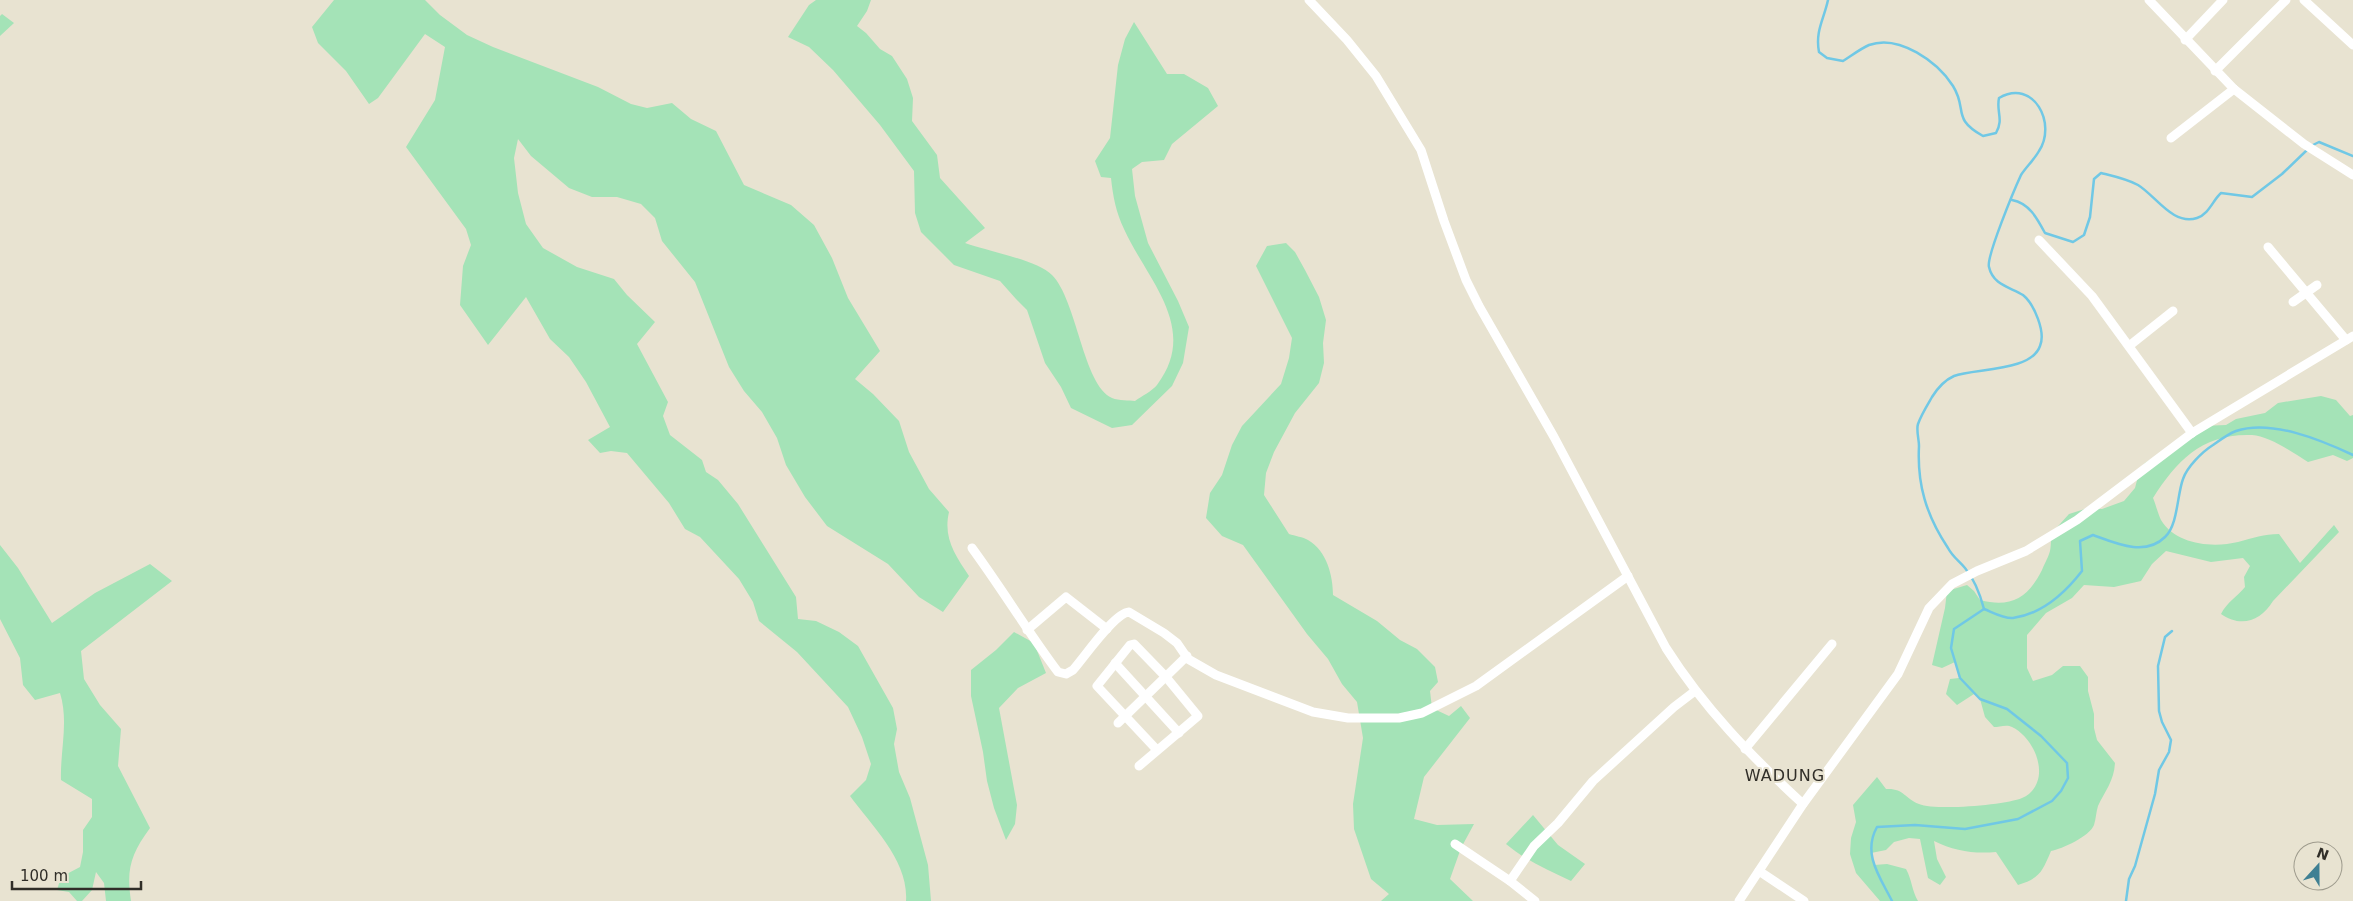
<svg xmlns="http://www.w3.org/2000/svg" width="2353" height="901" font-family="'DejaVu Sans',sans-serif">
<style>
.green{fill:#a4e3b7}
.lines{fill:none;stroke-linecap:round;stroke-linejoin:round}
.stream{stroke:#70c8e5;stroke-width:2.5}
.minor{stroke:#fff;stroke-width:9}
.labels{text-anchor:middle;stroke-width:4;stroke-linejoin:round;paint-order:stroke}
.quarter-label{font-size:16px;letter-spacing:1px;fill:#302e28;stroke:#e8e3d1}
</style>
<rect width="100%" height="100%" fill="#e8e3d1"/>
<g class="green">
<path d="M334,0H425L440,15L467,35L493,47L598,87L631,104L647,108L672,103L691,119L716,131L744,185L791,205L814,225L832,258L848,298L880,351L855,379L873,394L899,421L909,452L929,489L949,512C943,538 955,555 969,576L943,612L919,597L888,564L827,526L805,497L786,465L777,438L762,412L744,391L729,367L695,282L662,241L655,218L641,204L617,197H592L569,188L531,156L518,139L514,158L518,193L526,224L543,248L577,267L614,279L627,295L655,322L637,344L668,402L663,416L670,435L702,460L706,472L718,480L738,504L796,597L798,619L816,621L839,632L858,646L893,708L897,729L894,744L899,772L910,798L928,865L931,901H906C909,861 872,826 850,796L866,780L871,764L862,737L848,707L797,652L759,621L753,602L739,579L700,537L685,529L669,503L627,453L611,451L600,453L588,440L610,427L586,382L569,357L550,339L526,297L488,345L460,305L463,266L471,245L466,229L406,147L435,100L445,47L425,34L378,98L369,104L346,71L318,43L312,27Z"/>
<path d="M816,0H871L867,11L857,26L866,33L880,49L892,56L907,79L913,98L912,121L937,155L940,178L985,228L965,243C987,251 1037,260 1052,275C1077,300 1083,385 1112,398C1119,401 1129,400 1135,401C1142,396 1152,391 1157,385C1200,328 1147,280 1124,229C1116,212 1113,197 1111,178L1101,177L1095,161L1110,138L1118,65L1125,39L1134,22L1167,74H1184L1208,88L1218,106L1172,144L1164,160L1142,162L1132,169L1135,196L1148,243L1178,301L1189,327L1183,363L1172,386L1132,425L1112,428L1071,408L1061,387L1045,363L1027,310L1016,299L1000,281L954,265L921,232L915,213L914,171L880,125L833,70L809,47L788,37L809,5Z"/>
<polygon points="2,14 14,23 0,36 0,16"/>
<path d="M1286,243L1295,252L1305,270L1319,297L1326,320L1323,343L1324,363L1319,383L1295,413L1274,452L1266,473L1264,495L1289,534C1295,536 1303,537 1308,540C1327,551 1333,576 1333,595L1377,621L1400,640L1417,649L1435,667L1438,682L1430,691L1432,708L1449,716L1461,706L1470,718L1424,777L1414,819L1437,825L1474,824L1461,848L1450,879L1473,901H1381L1389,894L1371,879L1354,829L1353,804L1363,738L1357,702L1342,684L1328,659L1307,634L1243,545L1222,536L1206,518L1210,493L1222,475L1232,445L1242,426L1281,384L1289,358L1292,338L1256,266L1267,246Z"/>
<path d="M2321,396L2336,400L2350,416L2353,415V458L2347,461L2333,455L2308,462C2294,453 2269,436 2252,435C2203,433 2177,460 2153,498C2156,505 2158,514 2161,520C2176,545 2213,548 2238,542C2253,538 2264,534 2279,534L2300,563L2334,525L2339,532L2273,601C2261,621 2241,628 2221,614C2227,602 2237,597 2245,587L2244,577L2250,566L2243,558L2211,562L2166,551L2152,564L2141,581L2114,587L2084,585L2072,598L2046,613L2027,635V668L2033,681L2052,675L2063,666H2080L2088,677V691L2094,714V728L2097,740L2115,763C2114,781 2105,791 2098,806C2096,812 2096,819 2094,825C2090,836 2062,849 2051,851C2042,872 2040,878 2018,885L1996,852C1974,854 1954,851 1934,841L1937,859L1946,877L1940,885L1928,878L1920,839L1909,838L1894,842L1886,850L1871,853L1874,865L1887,864L1906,869C1912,880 1912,891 1918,901H1880L1856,873L1850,854L1851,838L1856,822L1853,805L1877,777L1886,789C1904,788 1904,798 1919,804C1936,811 2006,805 2022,798C2053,784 2037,739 2012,727C2007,724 1999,727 1994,727L1985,717L1980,699L1974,694L1957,705L1946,694L1950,679L1959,678L1955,662L1942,668L1932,665L1945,608L1947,591L1967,585L1974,591L1980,600C2011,608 2028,598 2042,570C2050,552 2051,554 2051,534L2069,514L2088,508L2102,509L2124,501L2135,488L2140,469L2145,463L2202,426L2226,425L2236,419L2265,413L2278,403Z"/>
<path d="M0,545L18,568L52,623L95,593L150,564L172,581L81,651L84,679L100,705L121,729L118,766L150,828C131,854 126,869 131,901H106L104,883L96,872L92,890L82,901H77L69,892L57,890L61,877L80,867L83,852V830L92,817V799L61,780C60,750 69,722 60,693L35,700L23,685L20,658L0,619Z"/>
<polygon points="1014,632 1034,643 1046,673 1018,688 999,708 1017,805 1015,824 1006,840 994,808 987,781 983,752 971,696 971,670 996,650"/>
<path d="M1533,815L1558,845L1585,864L1571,881C1548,870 1525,860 1506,844Z"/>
</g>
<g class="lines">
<g class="stream">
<path d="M1828,0C1824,19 1815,31 1819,52L1827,58L1843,61C1851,56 1860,49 1869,45C1899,34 1938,62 1953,86C1968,110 1951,118 1983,136L1996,133C2004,119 1996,112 1999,98C2034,78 2057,124 2039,151C2034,160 2026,167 2021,175C2015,188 1986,257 1989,267C1993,285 2010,287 2023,295C2034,304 2046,332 2040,346C2031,372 1974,368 1954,376C1945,380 1937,389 1932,397C1928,404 1921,415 1918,424C1916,430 1919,439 1919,446C1917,484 1926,515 1948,548C1952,556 1959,561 1965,568C1975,580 1980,594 1984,609"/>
<polyline points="2311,146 2319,142 2353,156"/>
<path d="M2012,200C2029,203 2037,218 2045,233L2073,242L2084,235L2090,217L2094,179L2101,173C2113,176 2127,179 2138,185C2156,196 2173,226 2197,218C2209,214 2213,200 2221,193L2252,197L2282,174L2307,150"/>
<path d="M1984,609C1992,612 2004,619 2013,618C2042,614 2065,593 2082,571L2080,541L2093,535C2115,543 2145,557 2165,537C2178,525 2177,495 2183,479C2187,467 2202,452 2213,445C2220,440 2228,434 2236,431C2271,419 2321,440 2353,455"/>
<path d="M1892,901C1880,877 1862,854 1877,827L1915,825L1965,829L2018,819L2052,801L2061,791L2068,778L2067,763L2041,736L2007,709L1980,699L1960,678L1951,648L1954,629L1984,609"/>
<polyline points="2126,901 2129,879 2135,866 2155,794 2159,770 2169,752 2171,740 2162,722 2159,711 2158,666 2165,637 2172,631"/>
</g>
<g class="minor">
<path d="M1309,0L1347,40L1376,76L1421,150L1444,221L1466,280L1479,306L1554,437L1666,648C1704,708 1751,756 1803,804"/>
<polyline points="2149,0 2234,89 2304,144 2353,175"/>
<polyline points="2304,0 2353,45"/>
<polyline points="2185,40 2223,0"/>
<polyline points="2215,71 2286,0"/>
<polyline points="2171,138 2234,89"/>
<polyline points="2039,240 2092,296 2192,433"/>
<polyline points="2268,247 2346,340"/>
<polyline points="2293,302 2317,285"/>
<polyline points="2129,346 2173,311"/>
<path d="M972,548C1002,589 1028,632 1058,672L1066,674L1073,670C1084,658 1114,613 1129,612L1164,633L1177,643L1188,659L1216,675L1313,712L1348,718H1399L1422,713L1476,686L1628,576"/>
<polyline points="1027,630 1066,597 1107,629"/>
<polyline points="1115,663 1179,733"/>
<polyline points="1118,723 1187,656"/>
<polyline points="1745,749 1832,644"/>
<polyline points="1139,766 1198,716 1166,677 1134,644 1130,645 1097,686 1157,750"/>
<polyline points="1455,844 1510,881 1535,901"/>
<polyline points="1759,871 1804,901"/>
<polyline points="1510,881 1534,846 1558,823 1593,781 1674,707 1695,691"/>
<polyline points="1739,901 1803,804 1898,674 1929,608 1952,584 1977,571 2026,551 2077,520 2192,433 2353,336"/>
</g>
</g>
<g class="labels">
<g class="quarter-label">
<text x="1785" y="781">WADUNG</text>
</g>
</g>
<g transform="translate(2318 866) rotate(21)"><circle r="24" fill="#e8e3d1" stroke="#9e9b8d"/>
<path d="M0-4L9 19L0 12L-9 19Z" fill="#3f8093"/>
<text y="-8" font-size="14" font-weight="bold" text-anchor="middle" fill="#302e28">N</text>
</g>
<path d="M12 881v8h129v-8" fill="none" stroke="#302e28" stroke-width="2.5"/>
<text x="20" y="881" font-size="15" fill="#302e28" stroke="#e8e3d1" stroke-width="4" paint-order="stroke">100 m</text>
</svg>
